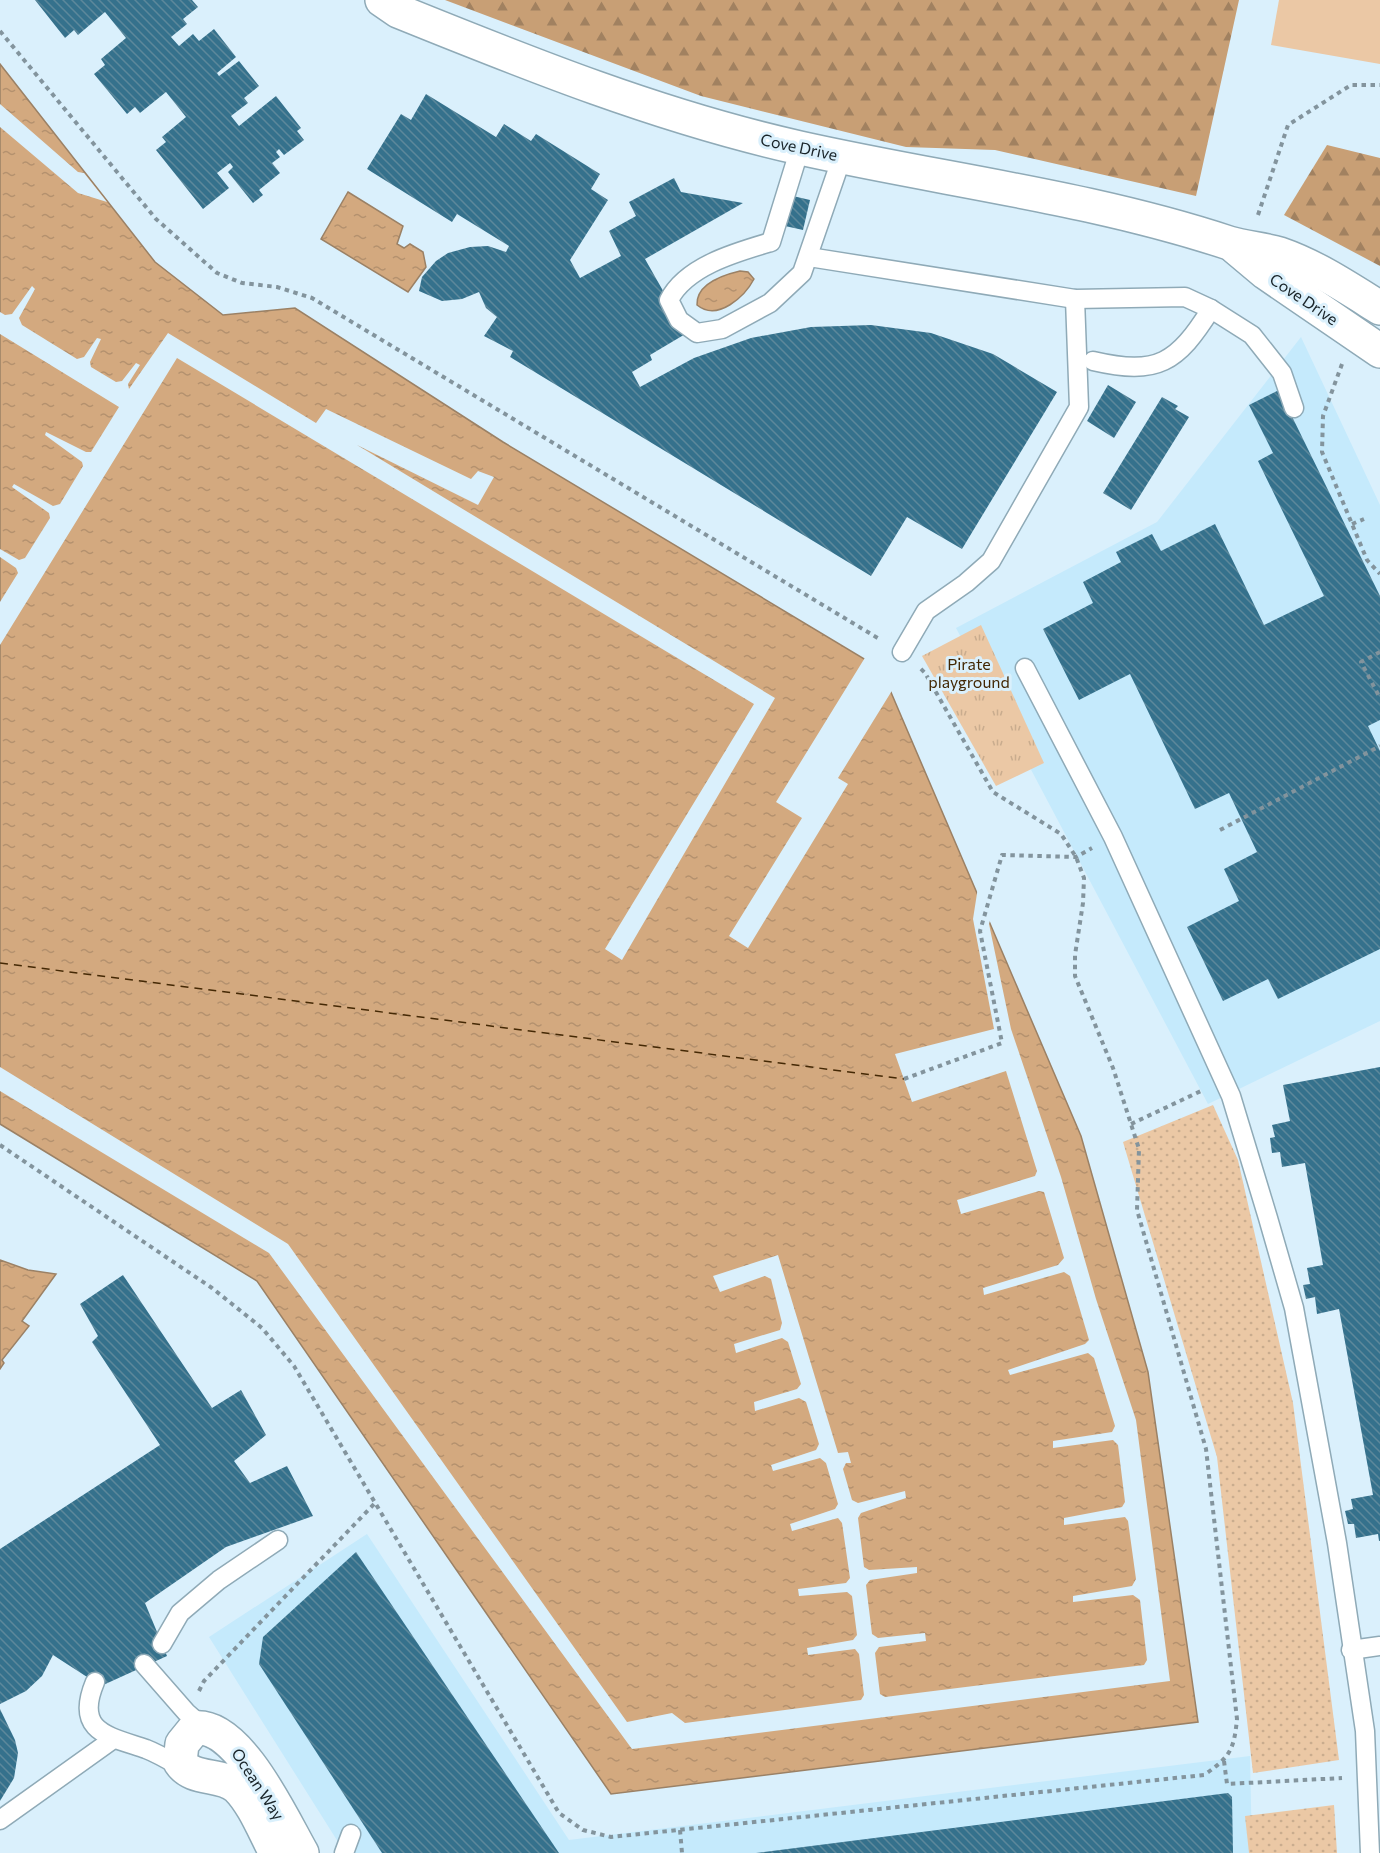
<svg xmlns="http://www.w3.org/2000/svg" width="1380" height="1853" font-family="Commissioner,sans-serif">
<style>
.built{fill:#c5eafc}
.grass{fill:url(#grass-dots)}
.forest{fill:url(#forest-firs)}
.park{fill:url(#park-tufts)}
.garden{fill:#ebc8a5}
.water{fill:url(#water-ripples);stroke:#9b8165;stroke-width:1.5}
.pier{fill:#daf0fc}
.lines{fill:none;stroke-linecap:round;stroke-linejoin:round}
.ferry{stroke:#452905;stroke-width:1.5;stroke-dasharray:8 6;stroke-linecap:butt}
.building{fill:url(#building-back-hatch)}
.lane-casing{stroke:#8faab7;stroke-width:21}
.street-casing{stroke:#8faab7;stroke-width:36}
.path{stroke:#83949d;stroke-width:4;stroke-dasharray:4.5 4.5;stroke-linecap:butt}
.lane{stroke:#fff;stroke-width:18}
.street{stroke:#fff;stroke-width:33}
.labels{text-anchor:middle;stroke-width:6;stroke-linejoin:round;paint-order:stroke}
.street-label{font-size:16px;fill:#182328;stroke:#daf0fc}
.park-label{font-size:16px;fill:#412602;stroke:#daf0fc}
</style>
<defs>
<pattern id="grass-dots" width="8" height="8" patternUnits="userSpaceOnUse" patternTransform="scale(1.5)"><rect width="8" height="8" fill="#ebc8a5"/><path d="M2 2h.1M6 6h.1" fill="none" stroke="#c9ac8e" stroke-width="1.8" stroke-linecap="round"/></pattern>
<pattern id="forest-firs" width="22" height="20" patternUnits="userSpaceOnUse" patternTransform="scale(1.5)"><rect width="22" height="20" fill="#c89f75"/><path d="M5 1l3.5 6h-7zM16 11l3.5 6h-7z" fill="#a18160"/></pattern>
<pattern id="park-tufts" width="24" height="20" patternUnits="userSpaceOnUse" patternTransform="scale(1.5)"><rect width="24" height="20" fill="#ebc8a5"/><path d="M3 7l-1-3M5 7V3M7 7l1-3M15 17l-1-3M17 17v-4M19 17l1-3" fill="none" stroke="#c9ac8e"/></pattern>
<pattern id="water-ripples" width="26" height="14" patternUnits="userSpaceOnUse" patternTransform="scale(1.5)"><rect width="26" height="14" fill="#d3a97f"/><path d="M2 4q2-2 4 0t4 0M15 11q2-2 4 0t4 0" fill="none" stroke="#b4916e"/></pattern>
<pattern id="building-back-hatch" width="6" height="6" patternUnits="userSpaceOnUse" patternTransform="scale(1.5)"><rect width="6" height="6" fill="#35718c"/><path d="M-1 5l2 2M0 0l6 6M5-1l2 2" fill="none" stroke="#5d889b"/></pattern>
</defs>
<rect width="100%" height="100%" fill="#daf0fc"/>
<g class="built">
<polygon points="1301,337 1380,505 1380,1021 1208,1104 956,628 1157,522"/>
<polygon points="367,1534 569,1840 1250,1756 1252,1853 345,1853 209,1637"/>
</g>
<g class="grass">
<polygon points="1213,1105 1238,1160 1293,1403 1339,1760 1253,1773 1217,1457 1123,1142"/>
<polygon points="1334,1805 1337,1853 1249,1853 1245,1816"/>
</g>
<g class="forest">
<polygon points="445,0 1239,0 1196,196 995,150 906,147 701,96"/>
<polygon points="1327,145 1380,158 1380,266 1284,215"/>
</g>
<polygon class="park" points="981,625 1044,763 996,786 922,656"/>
<polygon class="garden" points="1279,0 1380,0 1380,64 1271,45"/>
<g class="water">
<polygon points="0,64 155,262 223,315 295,308 503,442 881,669 1081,1136 1148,1372 1198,1722 611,1794 257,1281 0,1124"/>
<polygon points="348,192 403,226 397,244 404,248 410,244 423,252 426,267 408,292 321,239"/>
<path d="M740,271L748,272L754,279C745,296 718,322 697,305C696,284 723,275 740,271Z"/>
<polygon points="0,1260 28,1270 56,1274 22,1321 29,1326 2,1360 4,1363 0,1369"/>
</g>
<g class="pier">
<polygon points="0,104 78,172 84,173 107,202 78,193 0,127"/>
<polygon points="32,286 35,289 19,318 22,325 77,359 84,357 97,338 101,339 90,362 91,367 116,382 122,381 136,363 140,365 128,384 129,389 168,333 316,423 326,409 471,479 478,471 494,477 478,505 357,445 775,698 622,960 605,949 754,704 177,358 0,645 0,602 18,573 16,568 0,557 0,549 19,560 25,558 50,518 49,513 12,487 14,484 53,506 60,504 83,466 82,462 45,435 46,432 86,452 91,452 119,407 0,334 0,312 5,315 12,314"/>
<polygon points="866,656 884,667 893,689 838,778 848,784 748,948 729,936 802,818 776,802"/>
<polygon points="978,887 991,917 989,924 1011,1029 1061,1177 1096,1299 1136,1420 1170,1681 632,1749 269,1253 0,1091 0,1067 288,1244 627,1722 672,1713 685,1723 861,1700 864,1695 859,1654 855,1649 808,1655 807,1648 853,1640 857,1635 852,1596 847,1592 799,1596 798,1589 846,1583 850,1578 842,1523 838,1518 792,1531 790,1524 835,1509 838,1504 826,1463 820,1458 773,1471 771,1465 816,1450 819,1444 806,1402 799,1398 755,1411 754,1402 797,1389 801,1384 788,1342 782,1338 736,1353 734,1344 780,1330 782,1323 771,1279 765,1276 720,1292 713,1276 778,1255 838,1453 848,1452 851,1463 846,1463 843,1469 852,1500 858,1503 905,1491 906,1498 861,1513 858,1518 864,1567 869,1570 917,1567 917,1573 870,1580 866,1585 872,1634 878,1638 925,1633 926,1641 879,1647 875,1653 880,1694 885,1697 1144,1665 1147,1660 1140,1600 1133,1595 1073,1602 1073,1596 1132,1586 1136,1579 1128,1521 1125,1517 1064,1525 1064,1518 1122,1507 1125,1502 1118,1445 1113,1440 1053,1448 1053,1441 1112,1432 1115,1426 1094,1358 1088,1353 1010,1375 1008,1370 1085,1344 1089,1340 1070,1276 1064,1272 984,1295 983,1288 1058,1265 1064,1258 1044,1192 1039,1191 961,1214 957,1200 1035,1176 1037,1171 1006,1071 912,1102 895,1054 994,1029 973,919"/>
</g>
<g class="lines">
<polyline class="ferry" points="0,963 904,1079"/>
</g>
<g class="building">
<polygon points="35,0 192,0 198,7 183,19 187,24 171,37 179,46 193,34 199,41 214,29 236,57 217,73 219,76 239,61 259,86 244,98 248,103 231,116 239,126 276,96 301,128 297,131 304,140 284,155 279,149 276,152 280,157 272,163 280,173 259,190 263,195 253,203 228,172 233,167 230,163 217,173 229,188 203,209 156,150 166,142 162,137 186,117 166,92 140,113 135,107 127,114 94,74 105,65 101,59 126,38 105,12 78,35 74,30 65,38"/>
<polygon points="426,94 496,137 504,124 531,141 536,134 600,174 591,189 608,200 570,260 580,278 621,256 609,231 636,216 629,202 674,178 681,192 743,203 645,259 687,333 650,355 652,360 632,372 640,387 694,358 751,338 811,327 871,325 931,333 993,354 1057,392 962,549 907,517 871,576 510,357 513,351 484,336 497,317 486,308 479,292 462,299 442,301 419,291 422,277 436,261 448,253 470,247 488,246 506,252 509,246 457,214 452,222 367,169 401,114 411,120"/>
<polygon points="793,196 810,200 803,230 785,226"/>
<polygon points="1108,385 1136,402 1114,438 1087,421"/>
<polygon points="1279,390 1380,596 1380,720 1368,726 1380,751 1380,949 1278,999 1268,979 1223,1001 1187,927 1239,901 1224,869 1257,852 1229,793 1195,809 1130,674 1079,700 1043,629 1093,603 1083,582 1121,562 1116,552 1152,534 1161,551 1215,524 1264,625 1324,596 1258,461 1273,453 1249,405"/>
<polygon points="1162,397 1178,406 1175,409 1189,417 1131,510 1103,493"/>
<polygon points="1380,1067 1380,1541 1379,1541 1378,1534 1356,1538 1354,1524 1348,1524 1345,1511 1353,1509 1351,1499 1373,1495 1339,1309 1317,1314 1315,1297 1306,1299 1303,1285 1310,1284 1307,1268 1323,1265 1305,1163 1282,1167 1280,1152 1272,1153 1270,1138 1275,1137 1272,1125 1290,1121 1283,1085"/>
<polygon points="123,1275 212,1408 241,1390 266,1435 234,1461 250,1483 287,1466 313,1516 226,1547 145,1603 167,1656 101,1686 53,1655 42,1676 26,1691 0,1704 0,1549 160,1445 92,1342 98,1336 80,1304"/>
<polygon points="356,1552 559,1853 382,1853 259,1664 263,1637"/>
<polygon points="0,1709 15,1740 18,1753 14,1778 0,1801"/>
<polygon points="1228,1793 1232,1797 1233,1853 756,1853"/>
</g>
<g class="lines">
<g class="lane-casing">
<g id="lane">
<path d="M800,148L771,242C737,252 686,266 669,300L679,320L697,333L722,329L770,303L802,273L842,157"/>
<polyline points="809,257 1075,299 1185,297 1211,309 1252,335 1282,373 1294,408"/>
<path d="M1093,361C1158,376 1177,363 1211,309"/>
<polyline points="902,652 926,611 966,583 991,561 1079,407 1075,299"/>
<polyline points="1025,668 1113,837 1231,1096 1268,1218 1294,1308 1337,1543 1365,1731 1370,1853"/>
<polyline points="162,1644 180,1613 219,1580 278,1540"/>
<polyline points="1351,1650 1380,1646"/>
<polyline points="144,1664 186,1712 203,1727"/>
<path d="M95,1682C74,1732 108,1736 146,1749C159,1754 172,1762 184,1769"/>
<polyline points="0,1820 112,1740"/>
<polyline points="344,1853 351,1834"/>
</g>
</g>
<g class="street-casing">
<g id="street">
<path d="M382,0L398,11C529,64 661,117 800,148C943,180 1090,197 1229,243C1245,248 1263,249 1280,254C1315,266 1348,288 1380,308"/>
<polyline points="1235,247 1266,273 1380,351"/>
<path d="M276,1853C265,1833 254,1804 238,1788C222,1772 193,1782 180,1762L182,1744L195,1728C239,1723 283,1820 302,1853"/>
</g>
</g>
<g class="path">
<polyline points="0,31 156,219 217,273 242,283 277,287 312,298 881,640"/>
<polyline points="1258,215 1288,125 1351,85 1380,85"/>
<polyline points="1342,364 1323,416 1322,452 1367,560 1380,574"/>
<polyline points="1352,524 1364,519"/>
<polyline points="1380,652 1361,662 1380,698"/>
<polyline points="1220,830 1380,746"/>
<polyline points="904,1079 1002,1043 980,931 1002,855 1076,857 1092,848"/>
<polyline points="1131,1124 1201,1091"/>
<path d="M0,1145L212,1288L262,1328L294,1366L559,1813L583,1830L611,1837L1204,1775C1230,1757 1234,1750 1237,1719L1206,1449L1137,1210L1139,1149L1113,1068L1075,976V955L1083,903L1084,878L1076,857L1061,834L993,792L925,673L919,667"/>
<polyline points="199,1691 204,1681 375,1503"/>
<polyline points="1224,1761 1227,1784 1342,1778"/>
<polyline points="680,1830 682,1853"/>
</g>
<use href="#lane" class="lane"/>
<use href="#street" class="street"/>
</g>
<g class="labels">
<g class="street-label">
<text transform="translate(799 147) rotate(12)" y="6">Cove Drive</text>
<text transform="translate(1304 299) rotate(34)" y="6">Cove Drive</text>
<text transform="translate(258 1784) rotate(57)" y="6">Ocean Way</text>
</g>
<g class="park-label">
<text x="969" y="670">Pirate<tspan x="969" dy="18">playground</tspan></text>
</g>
</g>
</svg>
